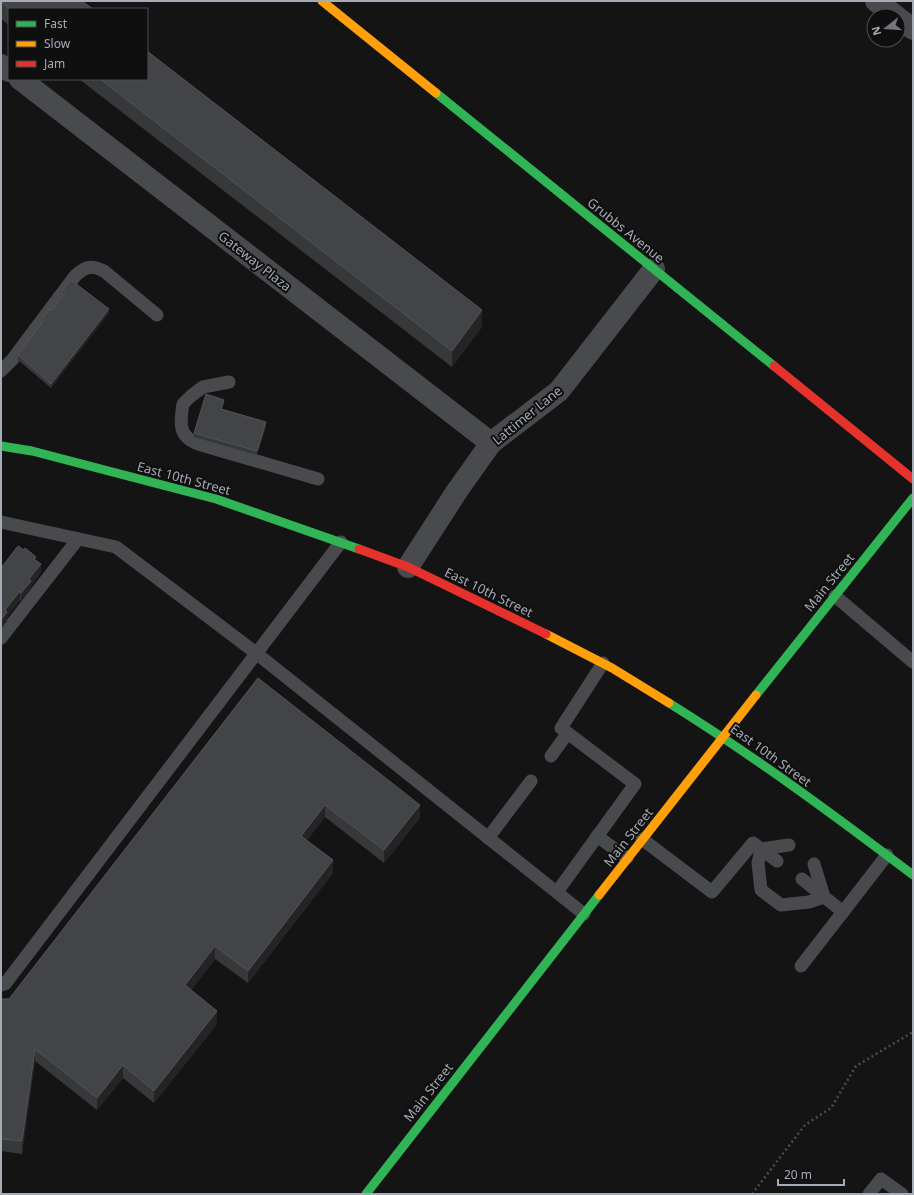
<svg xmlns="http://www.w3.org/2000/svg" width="914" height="1195" font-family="'Noto Sans',sans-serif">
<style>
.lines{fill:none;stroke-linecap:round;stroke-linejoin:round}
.path{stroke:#4a4c4f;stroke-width:2.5;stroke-dasharray:2 3;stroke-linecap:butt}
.lane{stroke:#494a4d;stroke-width:13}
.street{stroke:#494a4d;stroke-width:22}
.fast{stroke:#30b455;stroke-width:9}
.slow{stroke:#ff9f0a;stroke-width:9}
.jam{stroke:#e5322d;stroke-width:9}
.wall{fill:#373839}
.shaded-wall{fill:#242425}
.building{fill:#434447;stroke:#535458}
.labels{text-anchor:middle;stroke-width:4;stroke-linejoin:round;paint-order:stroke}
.street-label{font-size:13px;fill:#a6abb5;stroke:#0f0f10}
</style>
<rect width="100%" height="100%" fill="#141415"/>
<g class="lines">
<polyline class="path" points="752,1194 805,1125 831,1108 856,1066 913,1032"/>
<g class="lane">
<path d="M1,371L12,360L75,276C86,266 91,265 104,271L157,315"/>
<path d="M229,382L203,387L191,396L183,404C180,423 178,436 198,444L318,479"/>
<polyline points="1,522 116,547 256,653 584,914"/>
<polyline points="835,596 913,662"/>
<polyline points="1,638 78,539"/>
<polyline points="551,756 567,734"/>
<polyline points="597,836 627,858"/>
<polyline points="488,838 531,781"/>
<polyline points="642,839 712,892 753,843 777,861"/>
<polyline points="789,845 761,849 758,863 761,890 781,905 809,902 824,897 814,864"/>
<polyline points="557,892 635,784 561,728 603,663"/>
<polyline points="843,912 887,855"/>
<polyline points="801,966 843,912 802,879"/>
<polyline points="1,985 5,984 341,542"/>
<polyline points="869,1194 881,1179 902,1194"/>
</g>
<g class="street">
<polyline points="876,1 896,16"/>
<polyline points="898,18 913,29"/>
<polyline points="1,65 9,71"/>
<polyline points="20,79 491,443"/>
<polyline points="408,567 457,491 491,443 559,391 654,269"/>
</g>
<g class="fast">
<polyline points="436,93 774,366"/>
<polyline points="1,446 32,451 216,499 359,549"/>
<polyline points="756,695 913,498"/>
<path d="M669,703C754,756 834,815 913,875"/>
<polyline points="366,1194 599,895"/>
</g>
<g class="slow">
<polyline points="322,1 436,93"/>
<polyline points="546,634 612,668 669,703"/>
<polyline points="599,895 756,695"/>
</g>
<g class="jam">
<polyline points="774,366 913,479"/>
<polyline points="359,549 408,567 546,634"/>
</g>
</g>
<g class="wall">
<polygon points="1,1 93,9 9,9 9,25 1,19"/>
<polygon points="79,79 147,79 482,327 452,367"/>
<polygon points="63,290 109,313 51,388 18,360 18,355 43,322 43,317 52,311 63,295"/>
<polygon points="224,404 222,409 266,426 257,455 194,437 194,433"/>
<polygon points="1,568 41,572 31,586 31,589 21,601 20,600 7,617 7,621 1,629"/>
<polygon points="258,678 420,818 384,863 325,817 307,840 333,873 248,983 215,959 191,990 217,1024 154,1103 123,1078 97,1110 35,1061 22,1154 1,1151 1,999 9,999"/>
</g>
<g class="shaded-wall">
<polygon points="109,309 109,313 51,388 51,384"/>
<polygon points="482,310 482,327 452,367 452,351"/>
<polygon points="224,400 224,404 221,413 221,409"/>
<polygon points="266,422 266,426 257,455 257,451"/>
<polygon points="41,564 41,572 31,586 31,589 21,601 21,593 29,579"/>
<polygon points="20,591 20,600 7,617 7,621 1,629 1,620 5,610"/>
<polygon points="325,805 325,817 301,848 301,836"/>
<polygon points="420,805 420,818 384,863 384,850"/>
<polygon points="333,860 333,873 248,983 248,971"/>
<polygon points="215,946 215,959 185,998 185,985"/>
<polygon points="217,1011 217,1024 154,1103 154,1091"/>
<polygon points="35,1049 35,1061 22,1154 22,1141"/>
<polygon points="123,1065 123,1078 97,1110 97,1098"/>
</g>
<g class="building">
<polygon points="1,1 82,1 93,9 10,9 1,2"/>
<polygon points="147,51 482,310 452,351 100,79 147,79"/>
<polygon points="71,280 109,309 51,384 18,355 45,319 43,317 50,309 52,311 65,292 63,290"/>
<polygon points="206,394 224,400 221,409 266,422 257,451 194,433"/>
<polygon points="18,546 24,550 25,548 36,557 34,559 41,564 29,579 31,581 21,593 20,591 5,610 7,612 1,620 1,568"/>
<polygon points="258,678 420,805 384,850 325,805 301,836 333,860 248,971 215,946 185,985 217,1011 154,1091 123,1065 97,1098 35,1049 22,1141 1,1139 1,999 9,999"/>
</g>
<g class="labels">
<g class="street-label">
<text transform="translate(626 230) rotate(39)" y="5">Grubbs Avenue</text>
<text transform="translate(255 261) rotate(38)" y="5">Gateway Plaza</text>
<text transform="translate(527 415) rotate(-39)" y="5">Lattimer Lane</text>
<text transform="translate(184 478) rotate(15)" y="5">East 10th Street</text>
<text transform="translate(829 582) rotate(-51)" y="5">Main Street</text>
<text transform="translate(489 592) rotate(26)" y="5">East 10th Street</text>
<text transform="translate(771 755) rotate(36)" y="5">East 10th Street</text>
<text transform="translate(628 837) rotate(-52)" y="5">Main Street</text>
<text transform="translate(428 1092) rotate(-52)" y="5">Main Street</text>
</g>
</g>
<rect width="914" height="1195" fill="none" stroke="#a6abb5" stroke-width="4"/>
<rect x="8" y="8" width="140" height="72" fill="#0f0f10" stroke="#4b4d52"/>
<rect x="16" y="21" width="20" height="6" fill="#30b455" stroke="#4b4d52"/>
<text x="44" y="28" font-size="12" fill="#a6abb5">Fast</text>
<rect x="16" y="41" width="20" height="6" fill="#ff9f0a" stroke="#4b4d52"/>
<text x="44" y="48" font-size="12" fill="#a6abb5">Slow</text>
<rect x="16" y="61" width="20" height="6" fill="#e5322d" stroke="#4b4d52"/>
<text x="44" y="68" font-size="12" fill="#a6abb5">Jam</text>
<g transform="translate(886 28) rotate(253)"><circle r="19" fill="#0f0f10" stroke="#4b4d52"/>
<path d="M0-3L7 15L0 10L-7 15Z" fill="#73767d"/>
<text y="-6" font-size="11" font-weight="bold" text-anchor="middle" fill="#a6abb5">N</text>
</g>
<path d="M778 1179v6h66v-6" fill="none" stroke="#a6abb5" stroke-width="2"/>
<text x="784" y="1179" font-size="12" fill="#a6abb5" stroke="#0f0f10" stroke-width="3" paint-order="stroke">20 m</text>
</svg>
